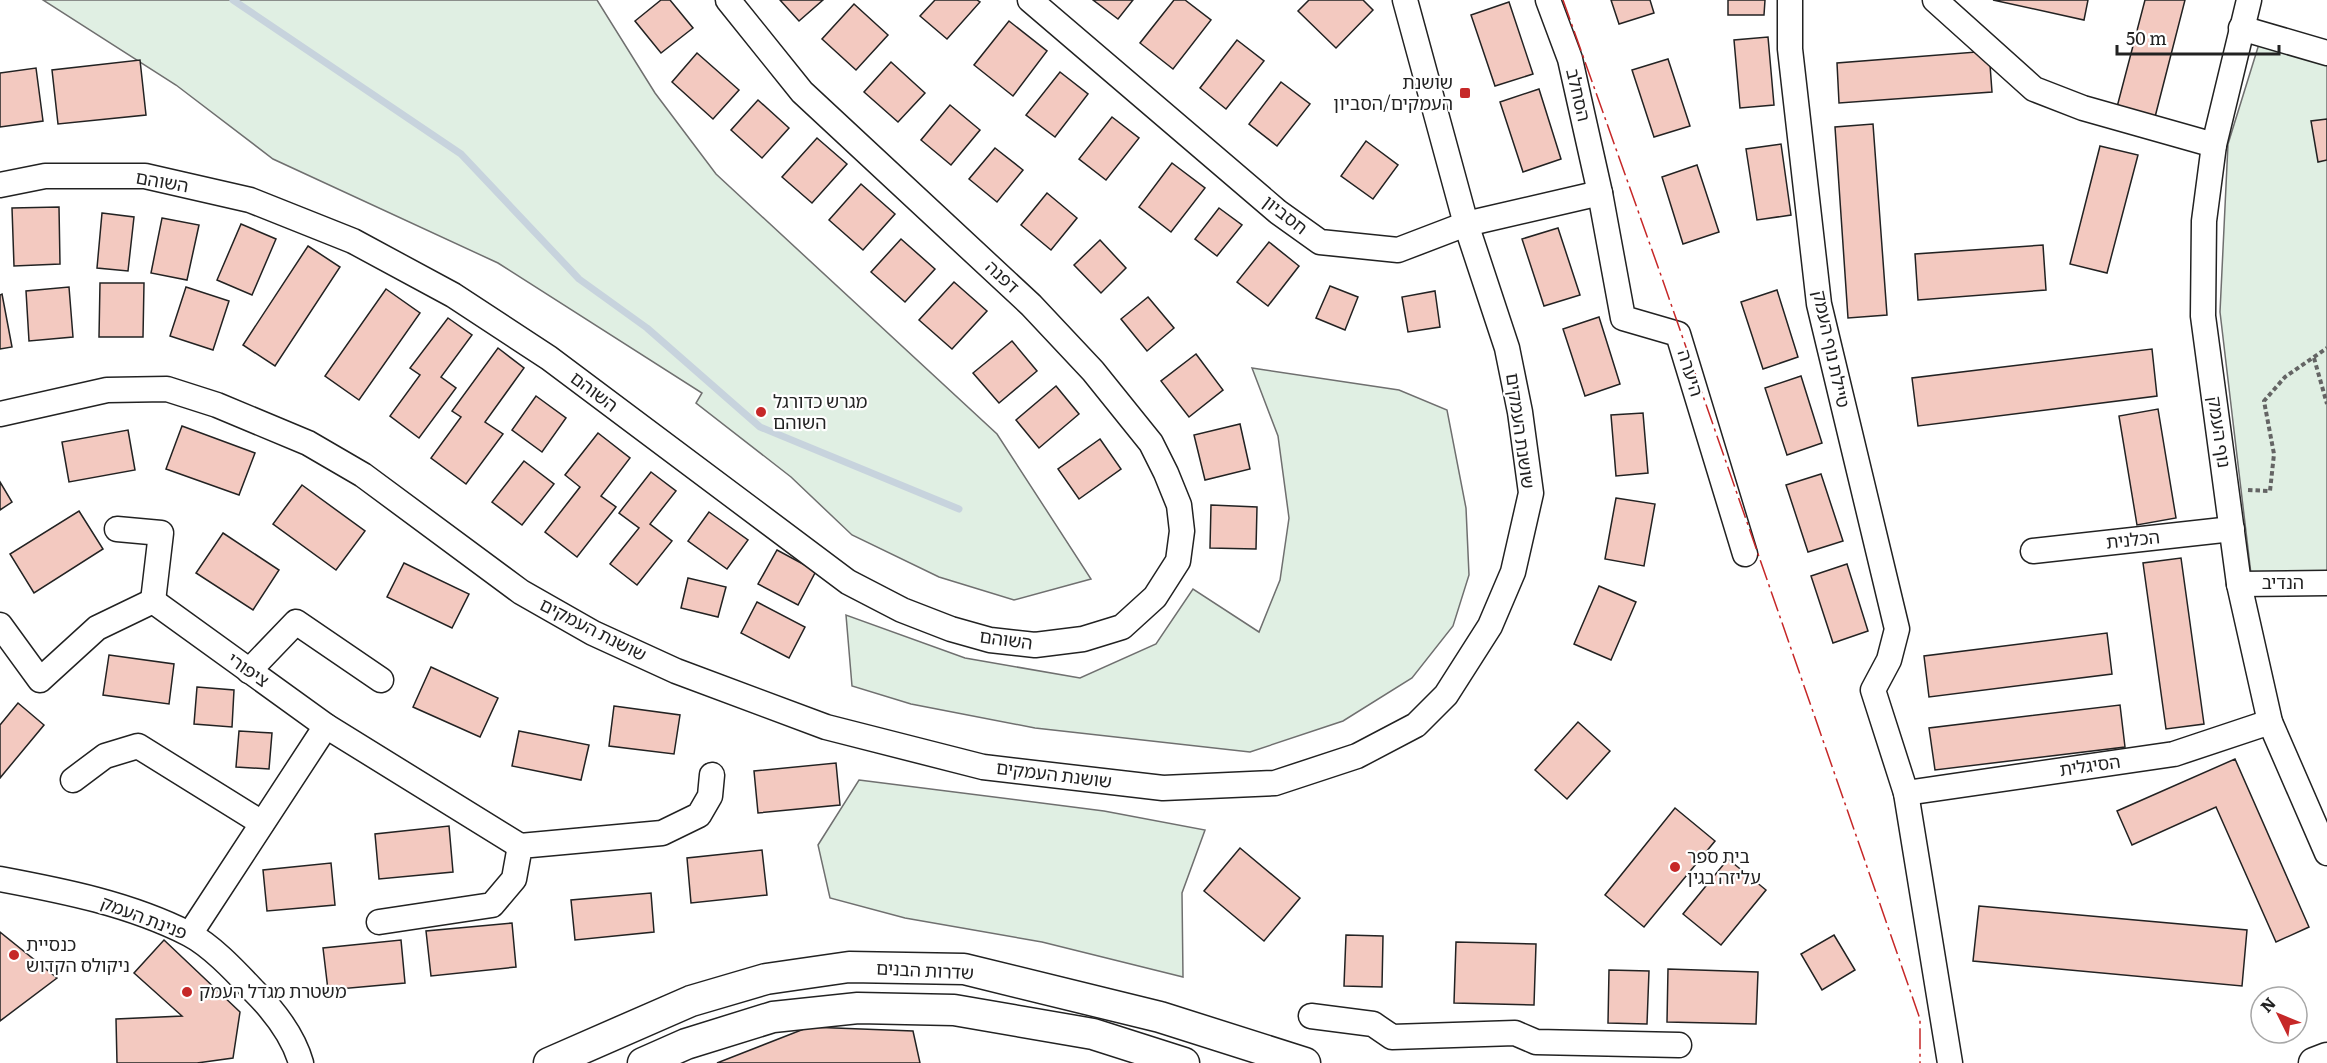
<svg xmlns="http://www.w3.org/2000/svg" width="2327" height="1063" font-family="Literata,'Noto Sans Hebrew',serif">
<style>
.green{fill:#e0efe3;stroke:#6f6f6f;stroke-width:1.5}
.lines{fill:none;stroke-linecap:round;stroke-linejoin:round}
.stream{stroke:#c7d3dd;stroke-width:7}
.building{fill:#f3c9c0;stroke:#222;stroke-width:1.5}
.minor-casing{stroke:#222;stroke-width:27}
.major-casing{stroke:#222;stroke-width:33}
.path{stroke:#646464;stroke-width:4;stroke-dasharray:4.5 3;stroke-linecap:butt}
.minor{stroke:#fff;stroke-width:24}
.major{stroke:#fff;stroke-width:30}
.power{stroke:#c62828;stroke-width:1.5;stroke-dasharray:21 4.5 3 4.5;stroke-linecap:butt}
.poi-dot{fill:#c62828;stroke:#fff;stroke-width:2}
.labels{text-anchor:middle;stroke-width:4.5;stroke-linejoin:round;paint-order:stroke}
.poi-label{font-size:18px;fill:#222;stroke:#fff;text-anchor:start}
.street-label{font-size:18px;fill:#222;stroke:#fff}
</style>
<rect width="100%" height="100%" fill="#fff"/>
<g class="green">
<polygon points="43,0 597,0 655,93 716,174 997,434 1091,579 1014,600 939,577 852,535 791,477 696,403 702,393 498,263 273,159 176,85"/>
<polygon points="2259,44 2327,64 2327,571 2251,574 2220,312 2228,144"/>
<polygon points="1252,368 1399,390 1447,410 1466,508 1469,575 1453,626 1412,678 1343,721 1250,752 1035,728 911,704 852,686 846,615 965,658 1080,678 1156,644 1193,589 1259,632 1280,580 1289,518 1278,436"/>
<polygon points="859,780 1104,811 1205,830 1182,893 1183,977 1042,942 905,918 830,898 818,845"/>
</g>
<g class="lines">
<polyline class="stream" points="233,0 461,154 579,279 647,328 760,427 959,509"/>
</g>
<g class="building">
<polygon points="661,0 670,0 693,28 661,53 635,21"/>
<polygon points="780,0 823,0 799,21"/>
<polygon points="935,0 977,0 980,2 947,39 920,16"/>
<polygon points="1093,0 1133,0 1118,19"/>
<polygon points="1174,0 1185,0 1211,20 1173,69 1140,43"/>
<polygon points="1309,0 1363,0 1373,10 1336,48 1298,11"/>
<polygon points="1611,0 1650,0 1654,13 1619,24"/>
<polygon points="1728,0 1765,0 1764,15 1728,15"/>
<polygon points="1993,0 2088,0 2084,20"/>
<polygon points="2145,0 2185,0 2155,117 2117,107"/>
<polygon points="1509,2 1533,74 1495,86 1471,15"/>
<polygon points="854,4 888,35 856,70 822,39"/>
<polygon points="1009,21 1047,51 1013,96 974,65"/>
<polygon points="1768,37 1774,105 1740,108 1734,40"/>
<polygon points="1237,40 1264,61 1226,109 1200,88"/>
<polygon points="1989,51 1992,92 1839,103 1837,63"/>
<polygon points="697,53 739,90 713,119 672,82"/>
<polygon points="1668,59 1690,126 1654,137 1632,70"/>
<polygon points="140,60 146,115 58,124 52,70"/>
<polygon points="891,62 925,93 898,122 864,92"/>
<polygon points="36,68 43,121 0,127 0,73"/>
<polygon points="1060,72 1088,94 1055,137 1026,115"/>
<polygon points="1281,82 1310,104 1277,146 1249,124"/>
<polygon points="1539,89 1561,159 1523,172 1500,102"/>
<polygon points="758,100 789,128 762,158 731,130"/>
<polygon points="950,105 980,130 951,165 921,140"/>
<polygon points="1112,117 1139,138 1106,180 1079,159"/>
<polygon points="2327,119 2327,160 2318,162 2311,121"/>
<polygon points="1873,124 1887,315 1848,318 1835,127"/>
<polygon points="817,138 847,164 812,203 782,177"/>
<polygon points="1366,141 1398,165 1373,199 1341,176"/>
<polygon points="1781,144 1791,215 1757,220 1746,149"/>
<polygon points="2100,146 2138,155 2107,273 2070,264"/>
<polygon points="995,148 1023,170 997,202 969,179"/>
<polygon points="1172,163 1205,188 1171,232 1139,207"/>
<polygon points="1697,165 1719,232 1683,244 1662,177"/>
<polygon points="861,184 895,214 863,250 829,220"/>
<polygon points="1047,193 1077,218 1051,250 1021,225"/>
<polygon points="59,207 60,264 14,266 12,208"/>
<polygon points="1219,208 1242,225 1217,256 1195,239"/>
<polygon points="102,213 134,217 128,271 97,268"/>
<polygon points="162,218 199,225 187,280 151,273"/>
<polygon points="241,224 276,239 252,295 217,280"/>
<polygon points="1558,228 1580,295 1544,306 1522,239"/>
<polygon points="901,239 935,269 905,302 871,272"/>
<polygon points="1100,240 1126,268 1101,293 1074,265"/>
<polygon points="1269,242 1299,266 1268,306 1237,282"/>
<polygon points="2043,245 2046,290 1918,300 1915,254"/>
<polygon points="308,246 340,267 275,366 243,345"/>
<polygon points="954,282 987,311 952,349 919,320"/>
<polygon points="100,283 144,283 143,337 99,337"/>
<polygon points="1330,286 1358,297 1345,330 1316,318"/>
<polygon points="69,287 73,337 29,341 26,291"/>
<polygon points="186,287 229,301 213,350 170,336"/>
<polygon points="386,289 420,313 359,400 325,376"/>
<polygon points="1777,290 1798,357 1763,369 1741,302"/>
<polygon points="1435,291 1440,327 1408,332 1402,297"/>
<polygon points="2,294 12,347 0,349 0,295"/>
<polygon points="1148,297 1174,328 1147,351 1121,319"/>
<polygon points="1599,317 1620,384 1585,396 1563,329"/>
<polygon points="448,318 472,335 441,377 456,388 419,438 390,416 420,375 410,368"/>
<polygon points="1012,341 1037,371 999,403 973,373"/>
<polygon points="498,348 524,368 485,422 503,434 466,484 431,458 461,417 452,411"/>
<polygon points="2152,349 2157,396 1918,426 1912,378"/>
<polygon points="1196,354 1223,390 1189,417 1161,381"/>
<polygon points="1801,376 1822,443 1787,455 1765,388"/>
<polygon points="1056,386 1079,414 1039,448 1016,420"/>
<polygon points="536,396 566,418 542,452 512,430"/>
<polygon points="2158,409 2176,518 2137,525 2119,416"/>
<polygon points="1643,413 1648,473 1616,476 1611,415"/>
<polygon points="1240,424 1250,469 1205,480 1194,435"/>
<polygon points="182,426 255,453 239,495 166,469"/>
<polygon points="128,430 135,470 69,482 62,442"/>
<polygon points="598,433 630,458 601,496 616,507 577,557 545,532 580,487 565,475"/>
<polygon points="1100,439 1121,469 1079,499 1058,469"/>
<polygon points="524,461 554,484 522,525 492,502"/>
<polygon points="651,472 676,491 650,524 672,541 637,585 610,564 639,528 619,513"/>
<polygon points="1821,474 1843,541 1808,552 1786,485"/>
<polygon points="0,482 12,502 0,510"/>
<polygon points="302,485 365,531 336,570 273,524"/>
<polygon points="1616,498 1655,504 1644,566 1605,559"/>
<polygon points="1211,505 1257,507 1256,549 1210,548"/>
<polygon points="79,511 103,549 34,593 10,554"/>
<polygon points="709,512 748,540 727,569 688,541"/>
<polygon points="223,533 279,570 253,610 196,573"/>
<polygon points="777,550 816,571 798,605 758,584"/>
<polygon points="2181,558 2204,724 2166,729 2143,563"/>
<polygon points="404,563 469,594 452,628 387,597"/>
<polygon points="1847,564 1868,631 1833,643 1811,576"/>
<polygon points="688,578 726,587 718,617 681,608"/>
<polygon points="1599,586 1636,602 1611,660 1574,644"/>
<polygon points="757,602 805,627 789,658 741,633"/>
<polygon points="2107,633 2112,674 1929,697 1924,656"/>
<polygon points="109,655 174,664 169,704 103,695"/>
<polygon points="431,667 498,698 480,737 413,707"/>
<polygon points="197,687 234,690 232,727 194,724"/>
<polygon points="18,703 44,725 0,778 0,725"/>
<polygon points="2120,705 2125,747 1935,770 1929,728"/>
<polygon points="614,706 680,715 674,754 609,746"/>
<polygon points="1578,722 1610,751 1567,799 1535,770"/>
<polygon points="239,731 272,733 269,769 236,767"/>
<polygon points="519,731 589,745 581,780 512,766"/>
<polygon points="2235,759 2309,927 2276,942 2216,807 2132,845 2117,811"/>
<polygon points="836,763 840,805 758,813 754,771"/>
<polygon points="1675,808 1715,841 1644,927 1605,895"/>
<polygon points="449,826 453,872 379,879 375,834"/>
<polygon points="1240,848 1300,898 1264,941 1204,891"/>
<polygon points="762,850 767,895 691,903 687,858"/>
<polygon points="1728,859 1766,890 1721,945 1683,914"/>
<polygon points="331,863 335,905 267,911 263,870"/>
<polygon points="651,893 654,932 575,940 571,900"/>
<polygon points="1979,906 2247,930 2242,986 1973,961"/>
<polygon points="512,923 516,967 431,976 426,931"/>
<polygon points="0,932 57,978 0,1021"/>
<polygon points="1346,935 1383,936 1382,987 1344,986"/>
<polygon points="1834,935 1855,970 1822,990 1801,954"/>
<polygon points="164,940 240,1012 233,1058 197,1063 117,1063 116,1019 182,1016 134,973"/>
<polygon points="401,940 405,983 328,990 323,948"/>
<polygon points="1456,942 1536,944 1534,1005 1454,1003"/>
<polygon points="1668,969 1758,972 1756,1024 1667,1022"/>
<polygon points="1609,970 1649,971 1647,1024 1608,1023"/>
<polygon points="809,1027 913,1031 920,1063 717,1063"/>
</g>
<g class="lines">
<g class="minor-casing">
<g id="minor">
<polyline points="1030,0 1278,212 1320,242 1398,250 1466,224 1600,193"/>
<polyline points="1548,0 1570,59 1600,193 1623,318 1678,334 1745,554"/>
<polyline points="1790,0 1790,49 1819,304 1897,629 1889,660 1873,690 1906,793 1950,1063"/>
<polyline points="1935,0 2034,89 2083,108 2214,145"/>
<polyline points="2249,0 2214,145 2204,221 2203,316 2239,584 2270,722 2327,853"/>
<polyline points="2241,28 2327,53"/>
<polyline points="0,185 45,176 145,176 250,200 353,241 453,295 549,358 848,582 902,610 951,629 990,640 1035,645 1083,639 1122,627 1155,597 1178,561 1182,531 1179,505 1166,473 1151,443 1093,371 1031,305 802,92 728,0"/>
<polyline points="0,414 107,390 167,389 217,405 308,443 363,475 521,592 593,633 676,671 826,727 983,767 1163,788 1275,783 1357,756 1416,725 1446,695 1490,626 1513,572 1531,493 1520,412 1507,348 1466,224 1405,0"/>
<polyline points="117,529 161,533 153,601"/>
<polyline points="2033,551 2232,529"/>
<polyline points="2239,584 2327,583"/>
<polyline points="0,625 40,680 97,628 153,601 326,726 520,846"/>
<polyline points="249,671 296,622 381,680"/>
<polyline points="73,780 105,756 138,746 262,823"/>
<polyline points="1906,793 2174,754 2270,722"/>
<path d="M0,879C64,891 130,904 189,934C212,946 236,972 254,991C274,1011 293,1035 301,1063"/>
<polyline points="379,922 492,905 514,879 520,846 662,833 699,815 710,796 712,775"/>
<polyline points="190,934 326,726"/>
<polyline points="1311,1016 1373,1024 1392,1037 1515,1033 1536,1042 1679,1045"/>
</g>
</g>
<g class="major-casing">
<g id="major">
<polyline points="549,1063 691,1001 766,979 849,967 964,969 1160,1017 1305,1063"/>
<polyline points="643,1063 686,1044 773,1017 858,1008 954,1010 1093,1034 1184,1063"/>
<polyline points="2314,1063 2327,1058"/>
</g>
</g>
<g class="path">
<polyline points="2314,358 2327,404"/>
<polyline points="2248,490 2270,491 2274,454 2264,401 2285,377 2327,348"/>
</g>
<use href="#minor" class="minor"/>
<use href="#major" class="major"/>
<polyline class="power" points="1563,0 1663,281 1920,1019 1920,1063"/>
</g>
<g class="poi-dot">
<rect x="1459" y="87" width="12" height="12" rx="3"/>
<circle cx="761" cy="412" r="6"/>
<circle cx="1675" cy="867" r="6"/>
<circle cx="14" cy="955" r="6"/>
<circle cx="187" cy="992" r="6"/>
</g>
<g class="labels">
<g class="poi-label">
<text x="1453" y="89" text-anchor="end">שושנת<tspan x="1453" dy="21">העמקים/הסביון</tspan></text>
<text x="773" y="408">מגרש כדורגל<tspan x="773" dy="21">השוהם</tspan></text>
<text x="1687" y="863">בית ספר<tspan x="1687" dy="21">עליזה בגין</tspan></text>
<text x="26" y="951">כנסיית<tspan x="26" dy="21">ניקולס הקדוש</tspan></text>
<text x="199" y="998">משטרת מגדל העמק</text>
</g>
<g class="street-label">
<text transform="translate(1578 95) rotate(77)" y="6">הסחלב</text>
<text transform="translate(162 182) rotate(10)" y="6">השוהם</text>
<text transform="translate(1285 215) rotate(38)" y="6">חסביון</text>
<text transform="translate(1002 277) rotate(43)" y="6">דפנה</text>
<text transform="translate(1831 349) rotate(78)" y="6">טיילת נוף העמק</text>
<text transform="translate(1690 373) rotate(73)" y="6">היערה</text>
<text transform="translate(594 392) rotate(37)" y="6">השוהם</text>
<text transform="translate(1520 431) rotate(82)" y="6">שושנת העמקים</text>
<text transform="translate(2219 432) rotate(82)" y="6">נוף העמק</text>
<text transform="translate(2133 540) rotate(-6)" y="6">הכלנית</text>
<text x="2283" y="589">הנדיב</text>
<text transform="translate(593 630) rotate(27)" y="6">שושנת העמקים</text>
<text transform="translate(1006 640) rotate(8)" y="6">השוהם</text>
<text transform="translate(248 670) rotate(35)" y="6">ציפורי</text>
<text transform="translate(2090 766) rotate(-8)" y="6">הסיגלית</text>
<text transform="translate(1054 775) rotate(7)" y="6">שושנת העמקים</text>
<text transform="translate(144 918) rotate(21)" y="6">פנינת העמק</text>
<text transform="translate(925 971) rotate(3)" y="6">שדרות הבנים</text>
</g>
</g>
<g transform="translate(2279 1015) rotate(313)"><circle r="28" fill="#ffffff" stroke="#a7a7a7" stroke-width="1.5"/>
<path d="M0-4.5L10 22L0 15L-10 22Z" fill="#c62828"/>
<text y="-9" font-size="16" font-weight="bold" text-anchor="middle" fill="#222222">N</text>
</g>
<path d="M2117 45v9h162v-9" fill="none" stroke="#222222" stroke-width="3"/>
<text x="2126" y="45" font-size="18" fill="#222222" stroke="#ffffff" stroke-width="4.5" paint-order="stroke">50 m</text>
</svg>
